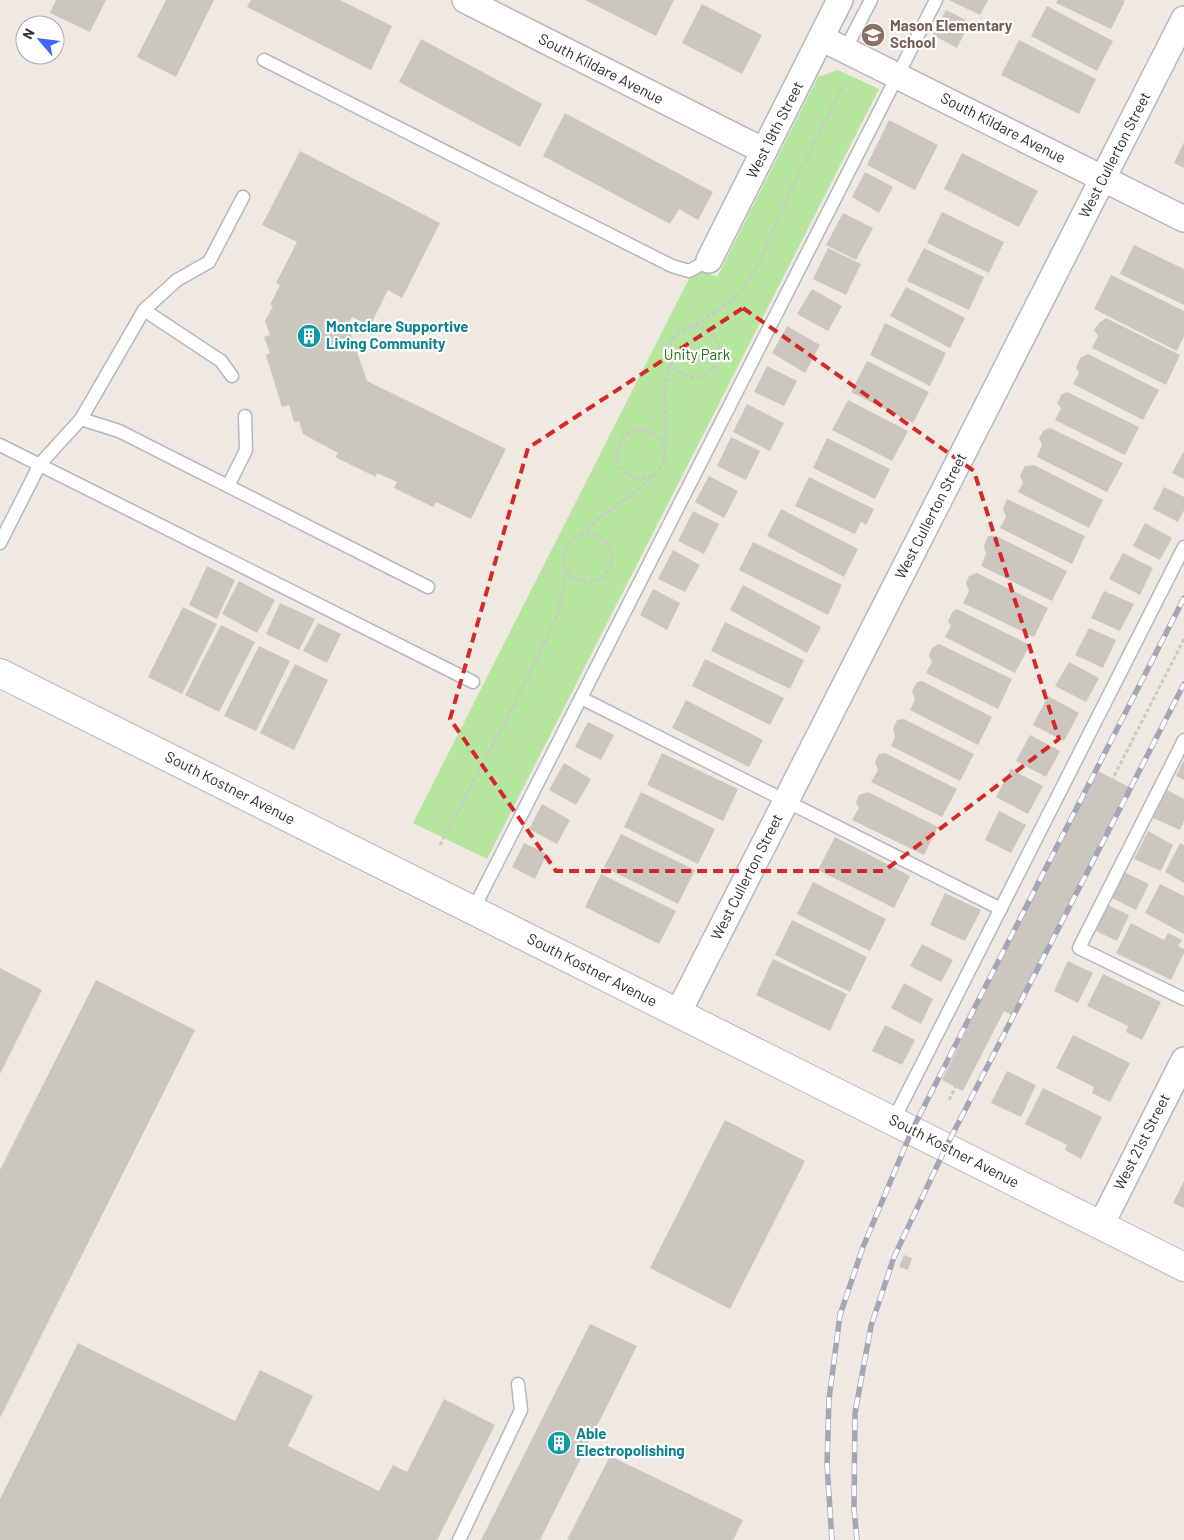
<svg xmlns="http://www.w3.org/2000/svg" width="1184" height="1540" font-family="Barlow,sans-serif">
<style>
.green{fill:#b6e59e}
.building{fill:#cbc7bf}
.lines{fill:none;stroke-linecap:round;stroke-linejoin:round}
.lane-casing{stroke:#b4b7c1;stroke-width:15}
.street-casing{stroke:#b4b7c1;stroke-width:28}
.secondary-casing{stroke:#b4b7c1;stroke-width:30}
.path{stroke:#c9c9c9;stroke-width:3;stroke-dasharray:4 2.5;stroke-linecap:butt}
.lane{stroke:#fff;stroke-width:12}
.street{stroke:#fff;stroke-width:25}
.secondary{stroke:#fff;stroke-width:28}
.rail-casing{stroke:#a3a6b8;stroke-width:5.5}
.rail{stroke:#fff;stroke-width:4;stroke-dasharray:11;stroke-linecap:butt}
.marked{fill:none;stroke:#d62828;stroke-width:4;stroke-dasharray:10 6;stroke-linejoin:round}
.labels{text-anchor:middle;stroke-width:4.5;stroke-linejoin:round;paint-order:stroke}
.education-label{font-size:15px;font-weight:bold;fill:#785e54;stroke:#fff;text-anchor:start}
.street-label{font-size:15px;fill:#2e2e2e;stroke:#fff}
.culture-label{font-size:15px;font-weight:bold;fill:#0d838f;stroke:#fff;text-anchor:start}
.park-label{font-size:15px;fill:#2c6e1b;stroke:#fff}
</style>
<rect width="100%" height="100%" fill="#efe9e1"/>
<polygon class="green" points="838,70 879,89 487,859 413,823 695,267 717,277 818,77"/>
<g class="building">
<polygon points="56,0 106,0 90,32 50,13"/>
<polygon points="166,0 214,0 176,77 137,57"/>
<polygon points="251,0 340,0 392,26 371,70 247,7"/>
<polygon points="585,0 674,0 656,36"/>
<polygon points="949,0 988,0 980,15"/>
<polygon points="1058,0 1122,0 1125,1 1111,29 1056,3"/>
<polygon points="702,4 762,35 742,74 682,43"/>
<polygon points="1047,6 1113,41 1097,71 1031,36"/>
<polygon points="946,10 970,22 957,48 933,35"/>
<polygon points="421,39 542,104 520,147 399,82"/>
<polygon points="1019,40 1096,79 1079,114 1001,75"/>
<polygon points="565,113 713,192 698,220 679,209 670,224 543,156"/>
<polygon points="889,120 938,145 915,190 867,165"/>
<polygon points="1184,142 1184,168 1174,163"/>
<polygon points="300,151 440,223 402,298 388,290 370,326 352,317 346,329 351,334 367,381 506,449 471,519 436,502 433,507 394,488 397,482 377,473 376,477 335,457 338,453 303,434 299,421 294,422 289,405 282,407 266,355 270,353 264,337 270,335 265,321 273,306 270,305 280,285 276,283 297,242 262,225"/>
<polygon points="962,153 1038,191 1019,227 944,189"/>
<polygon points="865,172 893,187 879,213 852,197"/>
<polygon points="942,212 1004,242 989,273 927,243"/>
<polygon points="843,213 873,228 856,260 826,245"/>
<polygon points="1134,245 1184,269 1184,305 1120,274"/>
<polygon points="828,248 861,264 846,295 813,279"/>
<polygon points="924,248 984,277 969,310 907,281"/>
<polygon points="1111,275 1184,311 1184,336 1177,351 1094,309"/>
<polygon points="906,287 965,318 950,348 890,316"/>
<polygon points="812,289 842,306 828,331 797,314"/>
<polygon points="1106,318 1180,355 1166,385 1092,348 1098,336 1094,330 1100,322"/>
<polygon points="885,323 946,353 930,386 870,355"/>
<polygon points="787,326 820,345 805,373 772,353"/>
<polygon points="1088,354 1159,390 1143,420 1073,384 1079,373 1076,368 1080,358"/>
<polygon points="867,361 929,392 913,423 851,392"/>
<polygon points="767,366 797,381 784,406 754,392"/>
<polygon points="1067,392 1139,427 1125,455 1055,420 1061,408 1057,403 1062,394"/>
<polygon points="848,400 908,431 892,461 832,430"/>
<polygon points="747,404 784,423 770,451 733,432"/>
<polygon points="1050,428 1123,463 1107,492 1037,457 1042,445 1039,438 1044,430"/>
<polygon points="731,437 760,451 746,480 717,466"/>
<polygon points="827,438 890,469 875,499 813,468"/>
<polygon points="1184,451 1184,479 1172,473"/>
<polygon points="1034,465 1103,500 1089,528 1018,492 1023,483 1020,475 1025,466"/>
<polygon points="709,476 738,491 724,518 695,502"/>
<polygon points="809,477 874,509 866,525 861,522 855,534 795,506"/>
<polygon points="1164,487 1184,497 1184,510 1178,522 1153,509"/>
<polygon points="1007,499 1085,536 1072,564 1000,528 1006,517 1003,509"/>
<polygon points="781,509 858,549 844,577 767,536"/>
<polygon points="693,511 719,524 704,554 678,541"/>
<polygon points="1145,523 1172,538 1160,560 1133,546"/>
<polygon points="988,536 996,536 1067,571 1052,601 981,566 986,554 984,546"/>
<polygon points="753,542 842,585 828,615 739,570"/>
<polygon points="673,550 700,565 685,592 658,579"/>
<polygon points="1123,553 1153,568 1140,595 1109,579"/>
<polygon points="207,566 235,580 217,619 189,605"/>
<polygon points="977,573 1048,608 1034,637 963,603 969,591 966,583 969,576"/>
<polygon points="239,581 275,600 257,633 222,614"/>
<polygon points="743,585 821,627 807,653 730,610"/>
<polygon points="653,589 680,603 667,630 640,615"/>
<polygon points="1104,591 1134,604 1120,631 1091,618"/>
<polygon points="280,603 315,619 299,650 266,634"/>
<polygon points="183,607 217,624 182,694 148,677"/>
<polygon points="957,609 1030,645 1015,673 945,637 951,626 948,621 953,611"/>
<polygon points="725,622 804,660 790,689 711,651"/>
<polygon points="318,623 341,634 327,663 303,651"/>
<polygon points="221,625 255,642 219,712 185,695"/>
<polygon points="1089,628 1116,640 1103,668 1075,655"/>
<polygon points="939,644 1012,679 998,709 926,673 932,662 929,655 932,648"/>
<polygon points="259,646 290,661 256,731 224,716"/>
<polygon points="705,659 784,698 770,725 692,686"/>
<polygon points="1069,662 1099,678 1086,702 1055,686"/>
<polygon points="295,664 328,680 294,750 260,733"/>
<polygon points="922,681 992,717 978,745 910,710 915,699 912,691 917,682"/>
<polygon points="1048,696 1079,713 1064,741 1033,725"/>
<polygon points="686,700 763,740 749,767 672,728"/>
<polygon points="904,719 974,754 960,781 891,746 895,737 893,729 897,720"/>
<polygon points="588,722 614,735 601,760 575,747"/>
<polygon points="1030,735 1060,751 1046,777 1016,761"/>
<polygon points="662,753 738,789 723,821 647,785"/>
<polygon points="885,753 957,789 942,817 871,782 878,770 875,762 879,754"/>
<polygon points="1184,760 1184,780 1176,776"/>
<polygon points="564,763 591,779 576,805 549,790"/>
<polygon points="1011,769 1043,786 1028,814 996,797"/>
<polygon points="1096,770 1129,787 1013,1016 1004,1011 963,1091 942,1080 981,1000 978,999"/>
<polygon points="1167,790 1184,799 1184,821 1180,830 1153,818"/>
<polygon points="641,792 715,829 698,864 624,827"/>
<polygon points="868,792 938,827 924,855 852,820 859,808 856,803 859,795"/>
<polygon points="542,804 570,820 557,844 529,829"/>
<polygon points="999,811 1026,825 1011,853 985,840"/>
<polygon points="1148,831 1173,845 1161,871 1134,859"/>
<polygon points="621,834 695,870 678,904 604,867"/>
<polygon points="835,837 910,876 894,908 818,870"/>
<polygon points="524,843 547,854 535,879 512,867"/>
<polygon points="1180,843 1184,845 1184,883 1165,872"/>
<polygon points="1124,872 1149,884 1136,910 1112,898"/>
<polygon points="601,874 676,911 659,944 585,907"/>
<polygon points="813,882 886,919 870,951 797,914"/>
<polygon points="1160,884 1184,896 1184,934 1145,913"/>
<polygon points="945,893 981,910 965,941 930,925"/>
<polygon points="1108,905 1129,915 1117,941 1096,931"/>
<polygon points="792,920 867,957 850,992 775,955"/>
<polygon points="1131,923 1164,940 1168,933 1182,940 1178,946 1184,949 1184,953 1171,980 1116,953"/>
<polygon points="922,944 953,960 941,982 910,966"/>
<polygon points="773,959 847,994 830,1031 756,995"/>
<polygon points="1068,961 1093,973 1078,1003 1054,991"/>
<polygon points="0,968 42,990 0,1074"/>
<polygon points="1103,974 1161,1002 1142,1040 1126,1032 1128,1026 1087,1006"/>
<polygon points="96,980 195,1030 0,1418 0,1170"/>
<polygon points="904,983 933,999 921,1024 891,1008"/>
<polygon points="885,1025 915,1040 902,1065 872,1051"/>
<polygon points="1073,1035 1130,1063 1110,1102 1092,1093 1094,1087 1056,1068"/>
<polygon points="1007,1071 1036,1085 1021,1117 991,1103"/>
<polygon points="1043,1088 1102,1117 1081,1159 1065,1150 1067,1145 1025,1124"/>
<polygon points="725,1120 805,1161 730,1309 650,1268"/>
<polygon points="1184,1181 1184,1208 1173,1203"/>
<polygon points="904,1255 912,1258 908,1270 899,1267"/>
<polygon points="590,1324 637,1346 540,1540 481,1540"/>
<polygon points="78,1343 235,1421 260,1370 313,1396 288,1446 379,1491 393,1465 407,1472 444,1399 495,1425 437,1540 0,1540 0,1499"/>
<polygon points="610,1456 743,1520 733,1540 567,1540"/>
</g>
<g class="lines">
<g class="lane-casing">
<g id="lane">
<polyline points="845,50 871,0"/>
<polyline points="264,60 672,266 689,271 709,260"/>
<polyline points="144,310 221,361 232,376"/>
<polyline points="81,419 119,431 428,587"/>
<polyline points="0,445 473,682"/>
<polyline points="228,486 246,450 245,416"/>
<polyline points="0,543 40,464 81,419 144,310 177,280 209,262 243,197"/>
<polyline points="581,698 1001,909"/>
<polyline points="1184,740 1079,948 1184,999"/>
<polyline points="473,910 936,0"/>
<polyline points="893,1121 1184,547"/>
<polyline points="459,1540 521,1410 518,1384"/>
</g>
</g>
<g class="street-casing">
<g id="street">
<polyline points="465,0 764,151"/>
<polyline points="821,38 1184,219"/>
<polyline points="709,260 840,0"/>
<polyline points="678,1013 1184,19"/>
<polyline points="1101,1225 1184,1060"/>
</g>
</g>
<g class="secondary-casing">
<polyline id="secondary" points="0,673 1184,1267"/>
</g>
<g class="path">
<circle cx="694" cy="352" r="25"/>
<polyline points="690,328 729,303 739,293 756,270 799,172 844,84"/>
<circle cx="641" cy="454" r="24"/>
<polyline points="666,447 665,387 671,359"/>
<circle cx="588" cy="558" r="24"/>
<path d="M582,534C603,510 633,499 654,475"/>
<polyline points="440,845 511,711 554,623 563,595 565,568"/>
<polyline points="949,1100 1184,639"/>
</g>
<use href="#lane" class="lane"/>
<use href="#street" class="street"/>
<use href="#secondary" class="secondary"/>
<g class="rail-casing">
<g id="rail">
<polyline points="832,1540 827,1465 829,1399 840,1315 863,1247 912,1130 1184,598"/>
<polyline points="857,1540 854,1509 855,1413 871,1326 894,1257 946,1147 1184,684"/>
</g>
</g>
<use href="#rail" class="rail"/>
</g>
<path class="marked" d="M743,308L974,471L1059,739L884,871H556L450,719L528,448Z"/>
<defs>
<g id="school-disc" transform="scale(1.25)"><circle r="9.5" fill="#8d6e63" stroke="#fff"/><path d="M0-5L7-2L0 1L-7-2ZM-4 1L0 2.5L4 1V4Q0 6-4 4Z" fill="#fff"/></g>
<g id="building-disc" transform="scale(1.25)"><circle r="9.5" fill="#0f9aa8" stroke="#fff"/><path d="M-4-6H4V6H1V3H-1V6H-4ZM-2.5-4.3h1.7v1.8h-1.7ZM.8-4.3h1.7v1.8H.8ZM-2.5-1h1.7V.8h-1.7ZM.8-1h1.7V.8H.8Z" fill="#fff"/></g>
</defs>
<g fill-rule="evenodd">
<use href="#school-disc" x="873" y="35"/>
<use href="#building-disc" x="309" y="336"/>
<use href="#building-disc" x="559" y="1443"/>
</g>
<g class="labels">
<g class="education-label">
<text x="890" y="31">Mason Elementary<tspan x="890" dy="17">School</tspan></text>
</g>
<g class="street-label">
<text transform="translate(601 69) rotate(27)" y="5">South Kildare Avenue</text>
<text transform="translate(1003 128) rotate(27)" y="5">South Kildare Avenue</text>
<text transform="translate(775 130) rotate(-63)" y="5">West 19th Street</text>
<text transform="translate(1115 155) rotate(-63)" y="5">West Cullerton Street</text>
<text transform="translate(931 516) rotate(-63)" y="5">West Cullerton Street</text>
<text transform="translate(230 788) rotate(27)" y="5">South Kostner Avenue</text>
<text transform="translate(747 877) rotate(-63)" y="5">West Cullerton Street</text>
<text transform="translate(592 970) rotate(27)" y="5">South Kostner Avenue</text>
<text transform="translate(1142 1142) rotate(-63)" y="5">West 21st Street</text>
<text transform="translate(954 1151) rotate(27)" y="5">South Kostner Avenue</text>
</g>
<g class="culture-label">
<text x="326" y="332">Montclare Supportive<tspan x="326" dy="17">Living Community</tspan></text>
<text x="576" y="1439">Able<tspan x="576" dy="17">Electropolishing</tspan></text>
</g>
<g class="park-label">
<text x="697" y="360">Unity Park</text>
</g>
</g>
<g transform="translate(40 40) rotate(298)"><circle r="24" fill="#ffffff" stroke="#ababab"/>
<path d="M0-4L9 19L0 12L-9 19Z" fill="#4264fb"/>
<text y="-8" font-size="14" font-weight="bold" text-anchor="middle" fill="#2e2e2e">N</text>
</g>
</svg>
